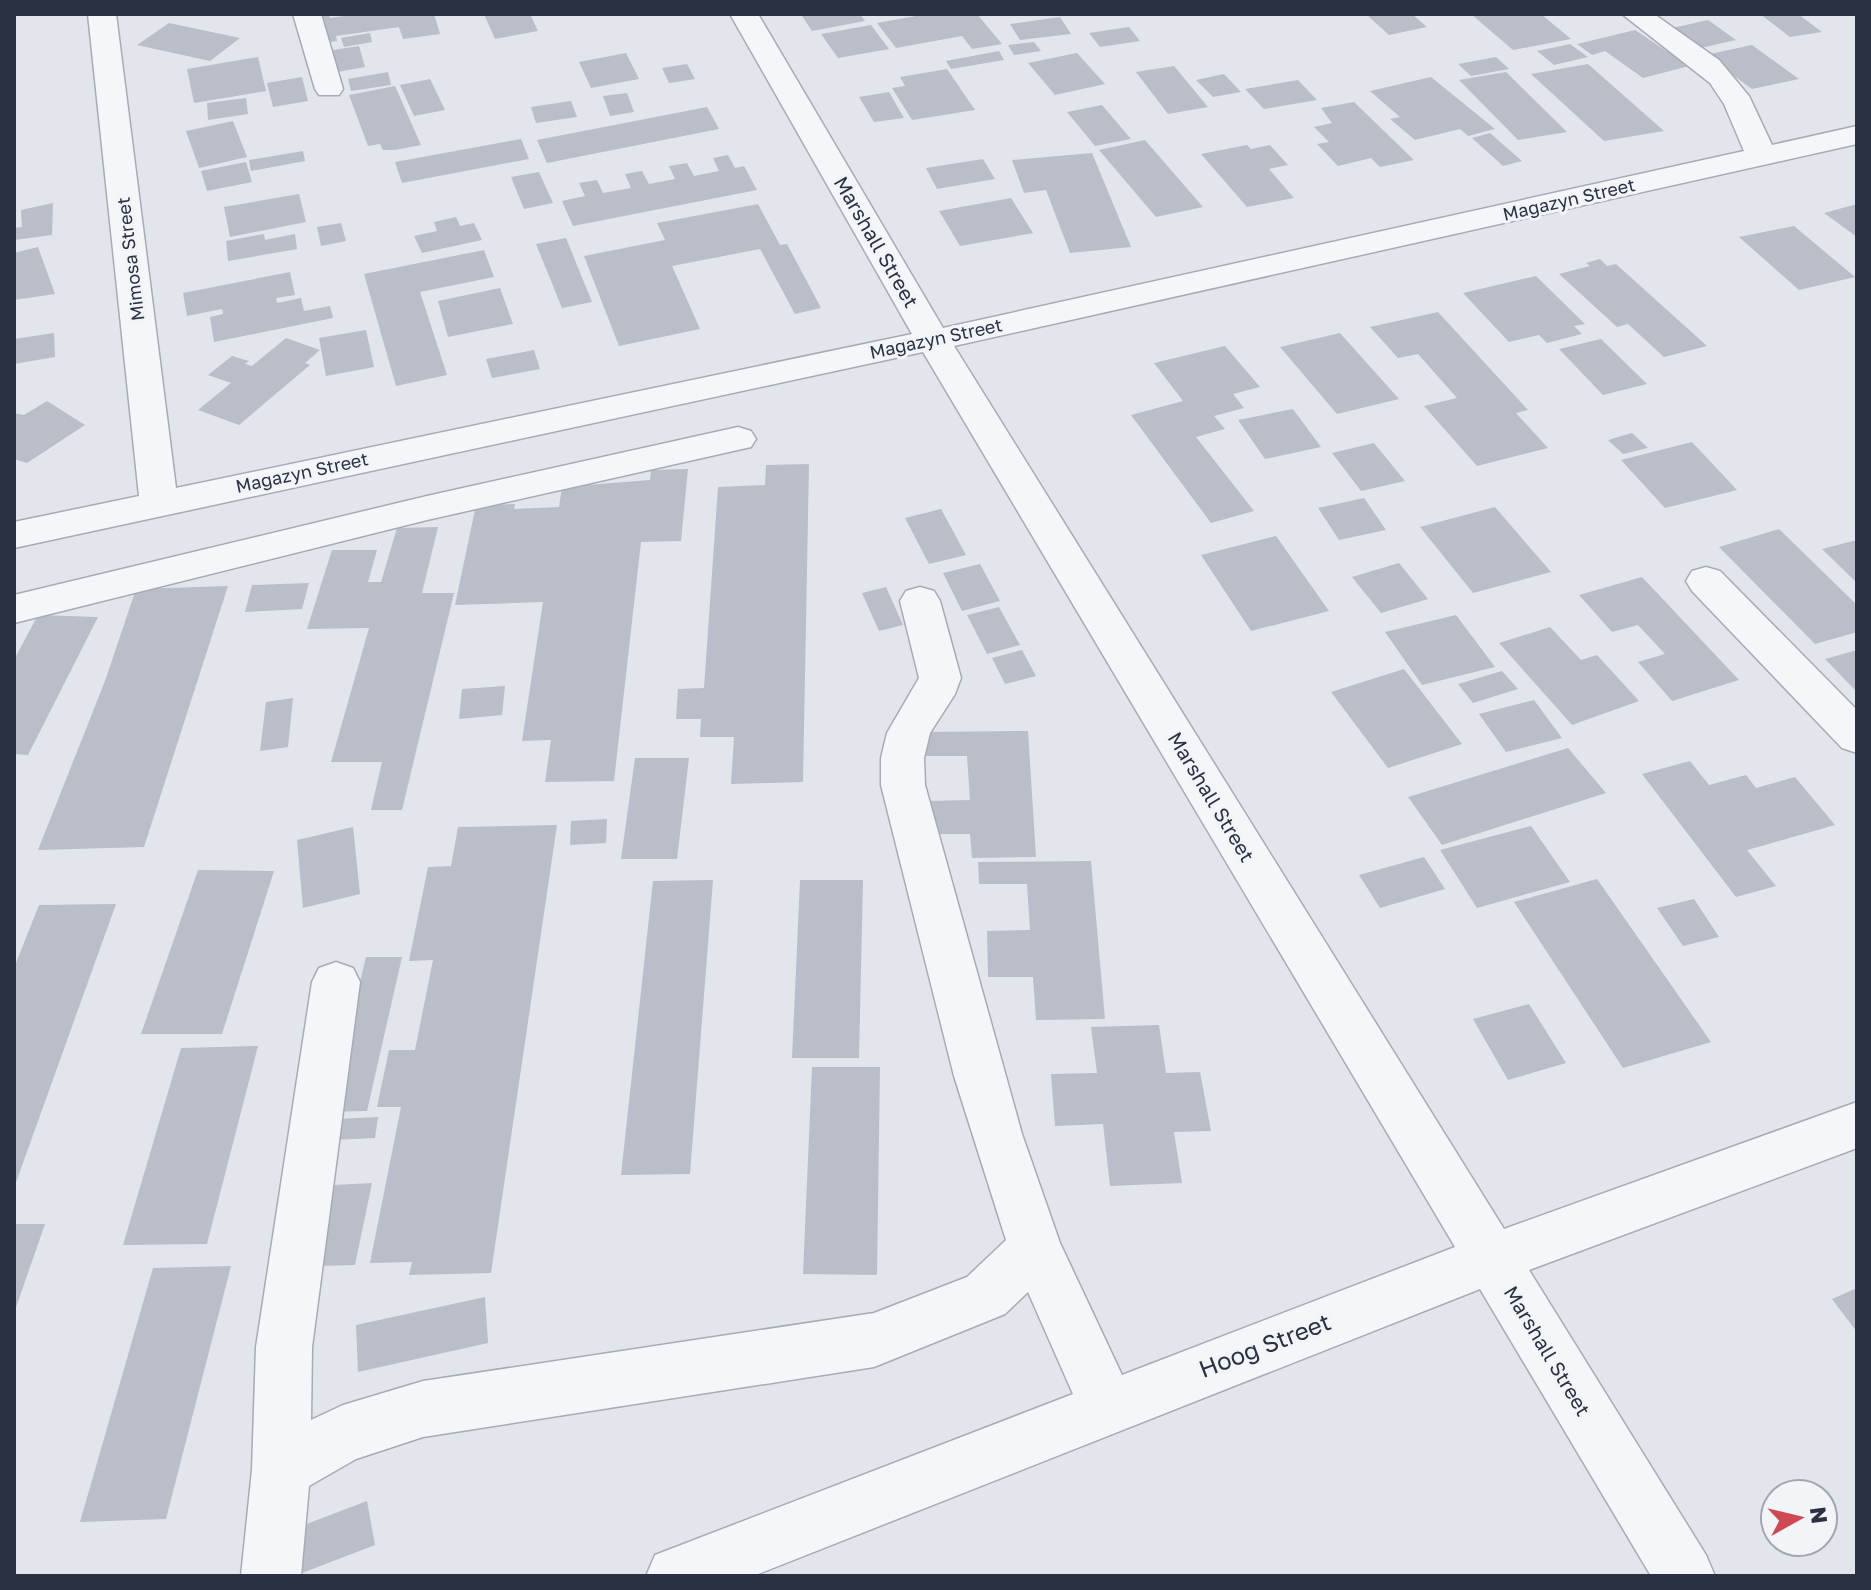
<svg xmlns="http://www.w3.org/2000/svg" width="1871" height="1590" font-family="'Golos Text',sans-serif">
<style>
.building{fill:#babec8}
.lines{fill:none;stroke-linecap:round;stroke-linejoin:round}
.minor-casing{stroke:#a7abb5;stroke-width:3}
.minor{fill:#f5f6f9;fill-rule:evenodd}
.labels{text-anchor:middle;stroke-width:6;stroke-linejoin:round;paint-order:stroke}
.far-street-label{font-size:18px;fill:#2a3143;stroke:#f2f4f8}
.street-label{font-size:20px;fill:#2a3143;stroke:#f2f4f8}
.near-street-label{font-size:24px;fill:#2a3143;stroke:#f2f4f8}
</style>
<rect width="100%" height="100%" fill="#e2e5eb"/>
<g class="building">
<polygon points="329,14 330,18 358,14 434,14 440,34 403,39 399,27 336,36 337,41 323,43 317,15"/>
<polygon points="484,14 530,14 538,31 495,39"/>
<polygon points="811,14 860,14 865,21 812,31 802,16"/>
<polygon points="927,14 977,14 1002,44 972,49 962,36 896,48 877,23"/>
<polygon points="1366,14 1412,14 1427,27 1389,35"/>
<polygon points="1471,14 1541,14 1571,39 1513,50"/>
<polygon points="1760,14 1798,14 1822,32 1790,37"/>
<polygon points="1060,17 1071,34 1020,40 1010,24"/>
<polygon points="1708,20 1736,40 1696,49 1668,29"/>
<polygon points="169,23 240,38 210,61 137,45"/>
<polygon points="871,25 889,49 838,58 821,34"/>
<polygon points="1129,27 1140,41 1100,47 1089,33"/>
<polygon points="1635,30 1689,66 1643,78 1605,51 1592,55 1577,44"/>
<polygon points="370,33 372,42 344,47 341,38"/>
<polygon points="1034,42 1041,51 1014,55 1008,45"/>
<polygon points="1570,44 1588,57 1554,65 1537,51"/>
<polygon points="1752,45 1799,79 1752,89 1705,55"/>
<polygon points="359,46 365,67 332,73 327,51"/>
<polygon points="999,51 1004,60 951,69 946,61"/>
<polygon points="626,53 639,79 591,88 579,62"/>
<polygon points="1077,53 1105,84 1055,95 1028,63"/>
<polygon points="258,57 266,91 194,103 187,69"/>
<polygon points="1496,57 1509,69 1471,76 1458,64"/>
<polygon points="687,64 695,79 669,83 662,68"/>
<polygon points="1588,64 1664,131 1604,141 1531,74"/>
<polygon points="1174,66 1208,107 1168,114 1136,72"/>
<polygon points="947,69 975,110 912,120 892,88 905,86 900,77"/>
<polygon points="388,72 391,85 351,91 348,79"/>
<polygon points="1506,72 1567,132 1518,140 1459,80"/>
<polygon points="1224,74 1241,92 1213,97 1196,80"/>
<polygon points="302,77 308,101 273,107 267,83"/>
<polygon points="1431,77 1495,129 1468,136 1460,129 1415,140 1390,119 1400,117 1370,91"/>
<polygon points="430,79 445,110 414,116 400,85"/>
<polygon points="1298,80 1317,100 1264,109 1245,89"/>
<polygon points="395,86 421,145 395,150 383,150 380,144 368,146 349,95"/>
<polygon points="889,92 904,118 874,122 859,97"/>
<polygon points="627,93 634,112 610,116 603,96"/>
<polygon points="246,98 248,114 208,120 207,103"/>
<polygon points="571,101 577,117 536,123 531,107"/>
<polygon points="1354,102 1414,160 1380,167 1371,158 1338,166 1317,144 1329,142 1314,127 1332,123 1321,108"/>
<polygon points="1102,105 1131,139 1095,146 1067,112"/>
<polygon points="707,107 719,129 547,163 537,140"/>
<polygon points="233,121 247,157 199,168 186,131"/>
<polygon points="1490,133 1522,161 1503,166 1472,138"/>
<polygon points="521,139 529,159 402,183 395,162"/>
<polygon points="1145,140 1203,207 1156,217 1099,150"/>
<polygon points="1247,145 1251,149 1270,145 1288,165 1269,169 1294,198 1247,207 1201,154"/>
<polygon points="303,151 305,161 251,171 249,160"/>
<polygon points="1092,153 1131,247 1070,253 1046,190 1024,193 1012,160"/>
<polygon points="728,155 735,168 744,166 757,190 573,226 562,201 585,196 579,183 597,180 603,193 631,188 625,174 642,171 649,184 675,179 669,166 687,163 694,176 719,171 713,158"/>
<polygon points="983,159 995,179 937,189 926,168"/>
<polygon points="246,162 252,182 207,191 201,171"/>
<polygon points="539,172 553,203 524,209 511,177"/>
<polygon points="299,194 306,222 230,237 224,207"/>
<polygon points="1011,198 1033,233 960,246 939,211"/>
<polygon points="53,203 52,235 14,240 14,228 22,227 21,210"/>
<polygon points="758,204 780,245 787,244 821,308 795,314 760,249 672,266 700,329 619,346 584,256 665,240 657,223"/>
<polygon points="1857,204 1857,237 1824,213"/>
<polygon points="456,217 460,226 474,223 482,240 422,253 414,236 437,231 434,222"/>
<polygon points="341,223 346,241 321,246 317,227"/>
<polygon points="1794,226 1855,277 1799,290 1739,237"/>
<polygon points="264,234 265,240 295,234 297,249 228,261 226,241"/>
<polygon points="566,238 592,302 562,308 536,244"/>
<polygon points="38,247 55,294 14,300 14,253"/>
<polygon points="484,250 494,277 420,292 447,375 396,386 364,274"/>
<polygon points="1600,259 1607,266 1616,264 1707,346 1664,357 1628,324 1617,327 1559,274 1590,266 1586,263"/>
<polygon points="290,272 295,295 276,298 277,303 301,298 304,311 330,306 333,318 214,342 210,317 223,314 222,309 187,316 183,293"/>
<polygon points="1536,276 1585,324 1574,326 1582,334 1547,343 1539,335 1509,342 1463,293"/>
<polygon points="500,288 513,324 448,337 438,301"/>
<polygon points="1438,312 1528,410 1516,413 1548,448 1477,466 1424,406 1457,398 1418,354 1398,358 1370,327"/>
<polygon points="366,330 374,367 326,376 319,338"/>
<polygon points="54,333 55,357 14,364 14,339"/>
<polygon points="1340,333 1399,399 1337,414 1280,347"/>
<polygon points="286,338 320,350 305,363 310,365 239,425 198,410 231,383 208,375 232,356 249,361 245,364 252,366"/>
<polygon points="1601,339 1647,384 1603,395 1559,349"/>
<polygon points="1225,346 1260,387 1233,394 1244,408 1214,416 1225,429 1196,437 1254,511 1211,523 1131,415 1183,401 1154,363"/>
<polygon points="534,350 540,369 492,378 486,359"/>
<polygon points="47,401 85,425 27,463 14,459 14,413 24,415"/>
<polygon points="1293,409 1321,447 1265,459 1238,420"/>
<polygon points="1632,433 1648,448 1623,454 1608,440"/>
<polygon points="1692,442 1737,490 1665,508 1621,460"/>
<polygon points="1374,443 1405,481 1361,491 1332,453"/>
<polygon points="809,464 803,782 731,784 734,737 700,737 701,719 676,719 678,689 704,688 718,487 765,485 766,465"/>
<polygon points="688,469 681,541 641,542 614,781 545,782 551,740 522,741 543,602 455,605 476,505 515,504 514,509 559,507 562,487 650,480 651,470"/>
<polygon points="1364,498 1386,530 1339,540 1318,508"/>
<polygon points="1495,507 1551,572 1473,593 1420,527"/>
<polygon points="941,509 966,555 929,564 905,518"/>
<polygon points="438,527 422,593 454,593 402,810 371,810 382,762 331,762 369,628 307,629 332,550 377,550 368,582 381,582 397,528"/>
<polygon points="1779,529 1857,605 1857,632 1815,644 1719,547"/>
<polygon points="1276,536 1329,611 1251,631 1201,555"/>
<polygon points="1857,540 1857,583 1822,549"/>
<polygon points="1399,563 1428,599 1381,613 1352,577"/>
<polygon points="980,564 1000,601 962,611 943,573"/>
<polygon points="1642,577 1739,680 1672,701 1638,662 1665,654 1638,625 1612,632 1579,595"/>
<polygon points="309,583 302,609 245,612 252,585"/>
<polygon points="228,586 144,847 38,850 105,681 136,589"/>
<polygon points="886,587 903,625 879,631 862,593"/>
<polygon points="999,607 1020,645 987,654 967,615"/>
<polygon points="38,615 98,617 28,755 14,754 14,660"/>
<polygon points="1456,615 1495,667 1422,685 1385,632"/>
<polygon points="1550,627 1581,660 1597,655 1639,701 1572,725 1499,643"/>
<polygon points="1022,650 1036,676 1005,684 992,658"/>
<polygon points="1857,650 1857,692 1825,659"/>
<polygon points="1404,669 1462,744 1388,768 1331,692"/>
<polygon points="1502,671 1518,689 1473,703 1458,684"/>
<polygon points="505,686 502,715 459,719 462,689"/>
<polygon points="293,698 288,747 260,751 266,702"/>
<polygon points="1534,700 1562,738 1506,752 1479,714"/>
<polygon points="1028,731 1036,857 972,858 970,834 928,834 928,801 970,800 967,756 922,756 921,732"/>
<polygon points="1568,748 1606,793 1442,845 1408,797"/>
<polygon points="635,758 689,758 677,859 621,859"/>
<polygon points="1690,761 1709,785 1746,775 1756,788 1795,777 1835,825 1747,850 1776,886 1736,897 1642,774"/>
<polygon points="607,819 606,843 570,845 571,821"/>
<polygon points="557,825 491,1273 409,1275 412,1262 370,1263 401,1107 377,1107 389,1050 415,1050 433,960 409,961 428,867 451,866 458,827"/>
<polygon points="1531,826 1570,882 1477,908 1440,850"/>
<polygon points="353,827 360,894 303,908 297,840"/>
<polygon points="1424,857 1445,889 1380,908 1359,875"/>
<polygon points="1091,861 1105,1019 1036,1020 1033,977 988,977 987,931 1030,930 1027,884 979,884 978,862"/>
<polygon points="198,870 274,871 222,1034 141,1034"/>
<polygon points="1597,879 1711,1042 1623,1068 1514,902"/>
<polygon points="713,880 690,1174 621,1175 653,881"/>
<polygon points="800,880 863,880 859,1058 792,1058"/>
<polygon points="1694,899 1719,937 1683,946 1657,908"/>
<polygon points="116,904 14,1188 14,968 39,905"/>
<polygon points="366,957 402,957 367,1111 328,1112"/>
<polygon points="1529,1004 1566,1063 1508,1080 1473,1019"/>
<polygon points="1159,1025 1166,1073 1200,1072 1211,1131 1174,1132 1182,1183 1110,1186 1103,1124 1055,1126 1051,1074 1097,1073 1091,1027"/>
<polygon points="258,1046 207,1244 123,1245 181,1048"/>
<polygon points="812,1067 880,1067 877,1275 803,1274"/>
<polygon points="378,1117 375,1138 333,1140 337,1119"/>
<polygon points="372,1183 355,1265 317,1266 334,1185"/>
<polygon points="14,1224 45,1224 14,1313"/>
<polygon points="231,1266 166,1519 80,1522 153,1268"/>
<polygon points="1857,1288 1857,1332 1832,1299"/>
<polygon points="485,1297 488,1343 358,1372 356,1325"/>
<polygon points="367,1501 375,1545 302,1573 296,1528"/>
</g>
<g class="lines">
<g class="minor-casing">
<g id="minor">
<polygon points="88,14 116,14 176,488 912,334 730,14 758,14 943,328 1744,151 1724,104 1710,83 1622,14 1654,14 1719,60 1749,96 1772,145 1857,126 1857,144 954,346 1504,1229 1857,1102 1857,1148 1529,1270 1706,1555 1715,1576 1651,1576 1480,1289 753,1576 646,1576 655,1555 1073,1394 1028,1292 1005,1314 874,1367 423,1437 356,1459 309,1486 301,1576 241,1576 252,1470 256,1347 312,982 319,968 336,962 353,968 360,982 312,1347 311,1420 343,1405 423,1381 874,1313 967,1277 1006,1240 954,1076 881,785 881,758 887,733 919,678 900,601 906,591 920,587 934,591 940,601 961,678 955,694 930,733 924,758 925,785 1022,1134 1060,1243 1122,1375 1455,1247 923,352 14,548 14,522 139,496"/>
<polygon points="293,14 321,14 343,89 339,95 319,95 315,89"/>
<polygon points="738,427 751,431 756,439 751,447 427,520 14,623 14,595 427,496"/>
<polygon points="1706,567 1720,571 1857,710 1857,753 1842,748 1692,591 1686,581 1692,571"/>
</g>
</g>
<use href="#minor" class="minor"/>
</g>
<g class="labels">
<g class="far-street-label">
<text transform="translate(1569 200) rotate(-13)" y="6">Magazyn Street</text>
<text transform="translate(131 259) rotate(-97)" y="6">Mimosa Street</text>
<text transform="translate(936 339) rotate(-12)" y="6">Magazyn Street</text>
<text transform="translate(302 473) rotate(-12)" y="6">Magazyn Street</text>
</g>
<g class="street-label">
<text transform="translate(876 242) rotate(60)" y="7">Marshall Street</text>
<text transform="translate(1211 797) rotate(59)" y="7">Marshall Street</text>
<text transform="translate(1547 1351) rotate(59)" y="7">Marshall Street</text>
</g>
<g class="near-street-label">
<text transform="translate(1265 1346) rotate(-21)" y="8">Hoog Street</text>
</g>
</g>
<rect width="1871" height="1590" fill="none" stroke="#2a3143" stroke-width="32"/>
<g transform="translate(1799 1518) rotate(82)"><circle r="38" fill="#f2f4f8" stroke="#a2a6b0" stroke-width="2"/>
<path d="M0-6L14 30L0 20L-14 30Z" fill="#ce4952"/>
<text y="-12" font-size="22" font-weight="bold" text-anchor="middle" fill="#2a3143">N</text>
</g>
</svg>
